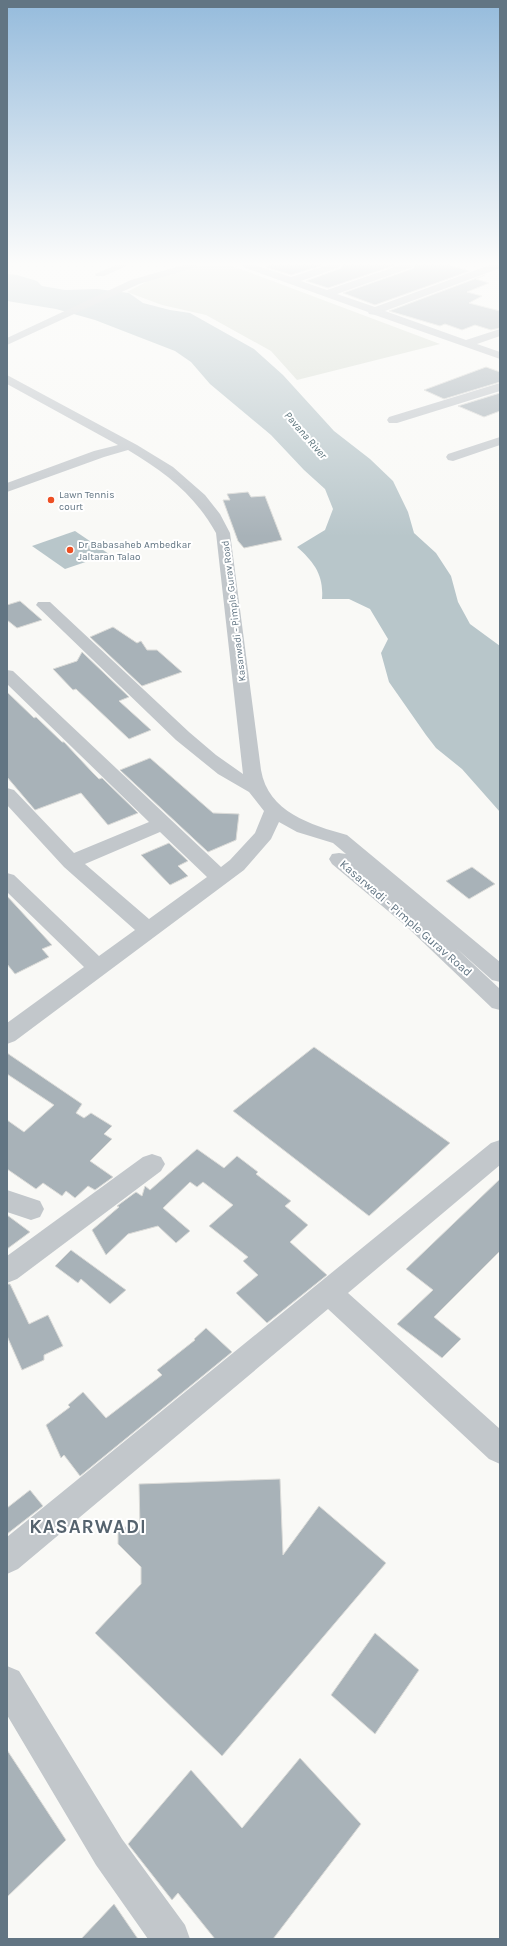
<svg xmlns="http://www.w3.org/2000/svg" width="507" height="1946" font-family="Karla,sans-serif">
<style>
.green{fill:#d9ded5}
.water{fill:#b8c6ca}
.building{fill:#a8b2b8;stroke:#dbdbd8}
.lines{fill:none;stroke-linecap:round;stroke-linejoin:round}
.minor{fill:#c2c7cb;fill-rule:evenodd}
.poi-dot{fill:#ed4f23;stroke:#fff;stroke-width:1.5}
.labels{text-anchor:middle;stroke-width:4;stroke-linejoin:round;paint-order:stroke}
.far-poi-label{font-size:10px;fill:#627583;stroke:#fff;text-anchor:start}
.far-street-label{font-size:10px;fill:#627583;stroke:#fff}
.far-water-label{font-size:11px;font-style:italic;fill:#5d757d;stroke:#fff}
.street-label{font-size:12px;fill:#627583;stroke:#fff}
.near-district-label{font-size:19px;font-weight:bold;letter-spacing:1px;fill:#55636e;stroke:#fff}
</style>
<rect width="100%" height="100%" fill="#f9f9f6"/>
<polygon class="green" points="204,265 230,265 440,344 297,380 271,351 206,315 162,305 127,292 152,279"/>
<g class="water">
<path d="M7,274L17,275L37,281L42,286L65,290L97,289L129,293L143,303L170,310L190,313L254,349L283,375L334,431L370,459L393,481L408,512L414,533L436,553L451,576L458,602L470,624L500,646V812L462,769L436,748L426,735L389,682L381,653L388,639L370,609L349,599H322C324,575 314,562 297,547L325,530L333,509L325,489L304,470L271,435L210,384L191,362L175,351L95,320L56,309L7,301Z"/>
<polygon points="75,531 109,554 65,569 32,546"/>
</g>
<g class="building">
<polygon points="268,265 324,265 291,275 268,268"/>
<polygon points="342,265 396,265 328,288 306,281 341,268"/>
<polygon points="415,265 449,265 470,271 375,305 343,293 414,268"/>
<polygon points="485,275 476,279 489,283 467,292 482,296 469,303 500,311 500,328 491,330 475,325 462,330 445,324 440,326 389,311"/>
<polygon points="486,367 500,372 500,382 444,399 424,390"/>
<polygon points="500,393 500,411 484,417 458,406"/>
<polygon points="248,492 251,497 265,496 282,540 244,548 238,541 223,500 230,500 227,494"/>
<polygon points="20,601 42,620 17,628 7,620 7,605"/>
<polygon points="113,627 137,643 141,641 147,650 157,650 182,672 142,686 90,637"/>
<polygon points="82,652 129,697 119,701 151,730 129,739 76,689 73,690 53,669 77,661"/>
<polygon points="7,692 34,718 36,717 62,742 64,742 93,773 99,779 102,778 138,813 108,825 81,793 35,810 7,777"/>
<polygon points="150,758 213,813 239,814 236,840 208,852 120,770"/>
<polygon points="169,843 188,861 178,866 188,876 170,885 141,855"/>
<polygon points="472,867 495,884 469,899 446,881"/>
<polygon points="7,896 52,945 42,949 49,957 15,974 7,964"/>
<polygon points="314,1047 450,1143 369,1216 233,1111"/>
<polygon points="7,1053 82,1104 76,1113 84,1118 91,1113 112,1126 104,1134 112,1139 90,1161 113,1177 95,1190 88,1186 75,1198 66,1191 62,1196 43,1183 36,1189 7,1169 7,1120 24,1132 54,1105 7,1074"/>
<polygon points="197,1149 224,1168 237,1156 258,1172 256,1174 291,1201 285,1206 308,1225 290,1242 327,1275 267,1323 236,1293 258,1275 243,1261 248,1257 209,1226 233,1205 203,1182 197,1187 190,1182 163,1208 190,1231 176,1243 158,1226 128,1234 106,1255 92,1230 119,1207 117,1206 136,1192 142,1196 145,1186 150,1190"/>
<polygon points="500,1179 500,1251 434,1317 461,1339 442,1358 397,1324 433,1290 406,1269"/>
<polygon points="7,1215 30,1232 7,1249"/>
<polygon points="71,1250 126,1290 110,1304 81,1279 78,1283 55,1266"/>
<polygon points="7,1284 10,1284 29,1324 48,1315 63,1346 44,1355 44,1360 22,1370 7,1336"/>
<polygon points="206,1328 232,1352 80,1476 64,1455 61,1458 46,1425 70,1407 68,1405 83,1392 106,1418 162,1375 157,1370 195,1340 194,1339"/>
<polygon points="280,1479 283,1555 319,1506 386,1563 222,1756 95,1633 141,1584 141,1567 118,1544 118,1527 140,1527 139,1484"/>
<polygon points="30,1490 43,1506 7,1534 7,1508"/>
<polygon points="375,1633 419,1670 375,1734 331,1695"/>
<polygon points="7,1750 66,1840 7,1897"/>
<polygon points="300,1758 361,1824 273,1939 215,1939 178,1893 172,1900 128,1844 191,1770 242,1828"/>
<polygon points="114,1904 138,1939 81,1939"/>
</g>
<g class="lines">
<g class="minor">
<polygon points="116,265 129,265 104,276 96,276 95,274"/>
<polygon points="183,265 198,265 197,267 139,284 7,345 7,338 131,280"/>
<polygon points="242,265 255,265 291,277 328,265 341,265 340,267 301,281 327,290 400,265 414,265 413,267 337,294 375,307 490,265 500,265 500,268 385,311 466,340 500,329 500,336 477,344 500,352 500,359 375,315 369,314 368,312 243,267"/>
<path d="M7,375L137,445L173,467L205,495L220,514L230,533L261,770C268,812 311,825 347,835L500,962V982L492,980L456,948L500,989V1010L492,1008L406,926L332,864L329,859L332,854L339,853L346,854L333,843L297,832L279,822L271,839L244,870L15,1041L7,1044V1023L84,967L7,892V873L14,875L99,956L135,930L64,867L7,805V788L14,790L74,853L149,822L7,684V670L13,671L221,867L230,860L255,833L264,811L249,792L218,774L176,740L36,605L38,602H50L189,732L216,755L243,774L216,533C194,494 166,473 128,450L104,457L7,492V483L94,451L118,445L7,384ZM160,832L207,877L149,919L85,864Z"/>
<polygon points="500,383 500,391 397,423 389,423 387,420 389,417"/>
<polygon points="500,437 500,445 453,461 448,460 446,457 448,454"/>
<polygon points="500,1140 500,1165 348,1293 500,1429 500,1464 489,1459 328,1309 18,1569 7,1574 7,1537 491,1143"/>
<polygon points="152,1154 161,1157 165,1164 161,1171 17,1279 7,1283 7,1256 143,1157"/>
<polygon points="7,1190 40,1201 44,1209 40,1217 31,1220 7,1212"/>
<polygon points="7,1666 19,1671 122,1839 185,1925 190,1939 148,1939 96,1865 7,1715"/>
</g>
</g>
<linearGradient id="sky" x2="0" y2="1"><stop stop-color="#95bbdc"/><stop offset="0.49" stop-color="#fcfcfb"/><stop offset="1" stop-color="#fcfcfb" stop-opacity="0"/></linearGradient>
<rect width="507" height="537" fill="url(#sky)"/>
<g class="poi-dot">
<circle cx="51" cy="500" r="4"/>
<circle cx="70" cy="550" r="4"/>
</g>
<g class="labels">
<g class="far-poi-label">
<text x="59" y="498">Lawn Tennis<tspan x="59" dy="12">court</tspan></text>
<text x="78" y="548">Dr Babasaheb Ambedkar<tspan x="78" dy="12">Jaltaran Talao</tspan></text>
</g>
<g class="far-street-label">
<text transform="translate(233 611) rotate(-97)" y="4">Kasarwadi - Pimple Gurav Road</text>
</g>
<g class="far-water-label">
<text transform="translate(306 435) rotate(49)" y="4">Pavana River</text>
</g>
<g class="street-label">
<text transform="translate(406 918) rotate(41)" y="4">Kasarwadi - Pimple Gurav Road</text>
</g>
<g class="near-district-label">
<text x="88" y="1533">KASARWADI</text>
</g>
</g>
<rect width="507" height="1946" fill="none" stroke="#627583" stroke-width="16"/>
</svg>
